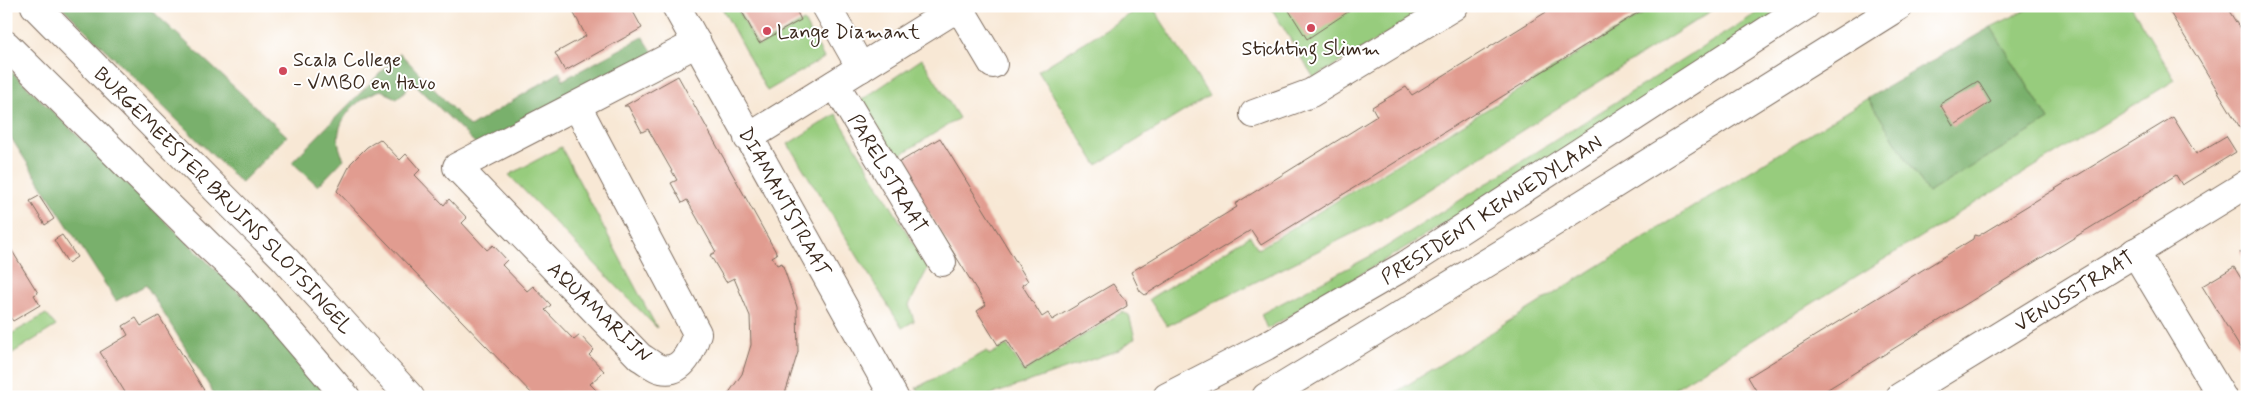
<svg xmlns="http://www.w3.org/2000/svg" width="2253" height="403" font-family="Mynerve,sans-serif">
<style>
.green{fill:#97cc7d;stroke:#697b4e}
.forest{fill:#79b06c;stroke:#5a6d45}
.building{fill:#e19c90}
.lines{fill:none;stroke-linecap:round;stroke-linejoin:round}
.street-casing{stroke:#7d6c5e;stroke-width:30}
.secondary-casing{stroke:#7d6c5e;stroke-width:30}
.street{stroke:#fff;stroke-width:28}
.secondary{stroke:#fff;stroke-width:28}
.poi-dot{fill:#d1495b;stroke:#fff;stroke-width:2}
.labels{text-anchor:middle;stroke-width:4;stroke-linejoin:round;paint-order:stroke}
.poi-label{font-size:20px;fill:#3b2a1e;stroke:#fff;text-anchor:start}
.street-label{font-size:20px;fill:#3b2a1e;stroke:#fff}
</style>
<rect width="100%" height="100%" fill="#fff"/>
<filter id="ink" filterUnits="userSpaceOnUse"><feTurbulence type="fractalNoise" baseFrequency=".02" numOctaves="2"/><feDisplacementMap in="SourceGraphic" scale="10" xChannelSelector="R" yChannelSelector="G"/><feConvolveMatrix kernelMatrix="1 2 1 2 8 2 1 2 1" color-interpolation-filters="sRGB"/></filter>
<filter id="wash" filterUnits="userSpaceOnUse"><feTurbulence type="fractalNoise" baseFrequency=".0096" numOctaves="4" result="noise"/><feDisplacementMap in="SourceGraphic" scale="20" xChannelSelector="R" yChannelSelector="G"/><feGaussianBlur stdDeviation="1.12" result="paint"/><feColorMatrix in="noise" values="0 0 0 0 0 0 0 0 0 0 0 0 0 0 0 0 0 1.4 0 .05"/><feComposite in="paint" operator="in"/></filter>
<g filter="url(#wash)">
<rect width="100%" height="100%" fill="#f8e8d5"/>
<g class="green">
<polygon points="721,6 736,6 758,46 804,21 824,58 767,91"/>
<polygon points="1143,6 1152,6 1209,96 1097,165 1038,71"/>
<polygon points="1270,6 1432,6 1314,78"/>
<polygon points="1656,6 1719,6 1382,219 1167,326 1149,299 1250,236 1258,249"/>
<path d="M1768,6H1790C1617,117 1445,227 1267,329L1261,314L1378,252Z"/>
<polygon points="2034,6 2131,6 2175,80 1675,388 1679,397 1536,397 1529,395 1388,397 1868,98 1928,193 2049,120 1991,27"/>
<polygon points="922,59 959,118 895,158 860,101"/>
<polygon points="836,114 928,268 909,305 914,321 902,328 788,144"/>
<polygon points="561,147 657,328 509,175"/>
<polygon points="1122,312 1129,315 1135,338 1119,350 985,397 922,397 916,388 987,351 989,355 1007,345 1024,371"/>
<polygon points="46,314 56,326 6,357 6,337"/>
</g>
<g class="forest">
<polygon points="61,6 147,6 287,136 241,183"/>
<polygon points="1991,27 2049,120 1928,193 1868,98"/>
<path d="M643,37L654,54L477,145L413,82L397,99L381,90C351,100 327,129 344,159L318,186L292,162L400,53L470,127L560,72L563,80Z"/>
<polygon points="6,66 261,314 329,397 216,397 146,285 116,301 6,130"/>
</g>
<g id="blocks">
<g class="building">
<polygon points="570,6 630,6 642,28 565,71 555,53 586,36"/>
<polygon points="739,6 794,6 801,20 759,43"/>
<polygon points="1290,6 1357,6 1307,39 1288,9"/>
<polygon points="1556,6 1649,6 1261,245 1251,230 1145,295 1140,291 1131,272 1237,207 1235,204 1377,116 1372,107 1406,87 1412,95"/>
<polygon points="2166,6 2226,6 2247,40 2247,132 2244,134"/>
<polygon points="678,76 777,254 772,257 777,265 782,263 797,307 798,352 784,397 726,397 742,374 751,345 750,316 734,278 726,282 710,255 716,252 687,200 682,203 671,183 677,180 648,129 642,132 628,106 624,106"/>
<polygon points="1978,81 1991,102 1953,126 1940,104"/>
<polygon points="2173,117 2196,154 2226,136 2236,152 2182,185 2176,175 1815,397 1760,397 1748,377 1973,239 1974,235 1978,236"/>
<polygon points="940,138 1028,281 1022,285 1042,317 1048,313 1052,320 1113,284 1121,296 1126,300 1127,306 1025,369 1007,340 998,345 977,311 986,305 898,163"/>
<polygon points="380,139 400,160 406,154 420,170 415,175 444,205 449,199 467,218 462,223 487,250 493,245 507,260 502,265 527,291 533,286 551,305 545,310 574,340 580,335 594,350 589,355 604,371 590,384 603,397 535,397 337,191 351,163 367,147"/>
<polygon points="39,196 54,219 45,225 30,201"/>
<polygon points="62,235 77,257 68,263 54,240"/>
<polygon points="6,241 38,293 34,295 40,305 13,321 6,312"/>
<polygon points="2247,247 2247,264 2240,252"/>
<polygon points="2234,267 2247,288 2247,359 2202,286"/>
<polygon points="159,316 208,397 128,397 100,352 128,335 123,326 136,318 141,326"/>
</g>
</g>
</g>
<g filter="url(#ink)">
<use href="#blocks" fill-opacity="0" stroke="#7d6c5e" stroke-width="1"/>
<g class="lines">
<g class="street-casing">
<g id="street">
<path id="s1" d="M676,6L894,397"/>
<polyline points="826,6 861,68"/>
<polyline points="959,7 993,64"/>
<path id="s2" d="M835,84L942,262"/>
<path d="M577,106L697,333C692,349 683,374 661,369C655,368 646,360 640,357L457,167L697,43"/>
<polyline points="1254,114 1311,93 1454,6"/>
<polyline points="748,138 960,6"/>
<polyline points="2135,252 2222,397"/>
<path id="s3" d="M1900,397L2247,184"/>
</g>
</g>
<g class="secondary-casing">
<g id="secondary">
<path id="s4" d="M35,6L285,259L410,397"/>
<polyline points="6,45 210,247 246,280 346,397"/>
<path id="s5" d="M1167,397L1266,346L1406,265L1805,6"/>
<polyline points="1266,397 1546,227 1899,6"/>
</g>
</g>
<use href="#street" class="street"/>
<use href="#secondary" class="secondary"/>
</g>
</g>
<g class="poi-dot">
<circle cx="1311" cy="28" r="5"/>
<circle cx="767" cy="31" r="5"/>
<circle cx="283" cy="71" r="5"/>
</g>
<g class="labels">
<g class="poi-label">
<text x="777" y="38">Lange Diamant</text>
<text x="1311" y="55" text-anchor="middle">Stichting Slimm</text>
<text x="293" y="66">Scala College<tspan x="293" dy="23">- VMBO en Havo</tspan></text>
</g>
<g class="street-label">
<text dy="7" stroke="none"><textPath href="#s2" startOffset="104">PARELSTRAAT</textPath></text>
<text dy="7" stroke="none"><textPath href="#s4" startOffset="271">BURGEMEESTER BRUINS SLOTSINGEL</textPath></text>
<text dy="7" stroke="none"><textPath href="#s1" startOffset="224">DIAMANTSTRAAT</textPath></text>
<text dy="7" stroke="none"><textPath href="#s5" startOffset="375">PRESIDENT KENNEDYLAAN</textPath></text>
<text dy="7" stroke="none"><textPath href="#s3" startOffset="204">VENUSSTRAAT</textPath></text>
<text transform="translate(600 312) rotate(44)" y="7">AQUAMARIJN</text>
</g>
</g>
<rect width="2253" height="403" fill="none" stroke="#fff" stroke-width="25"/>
</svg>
